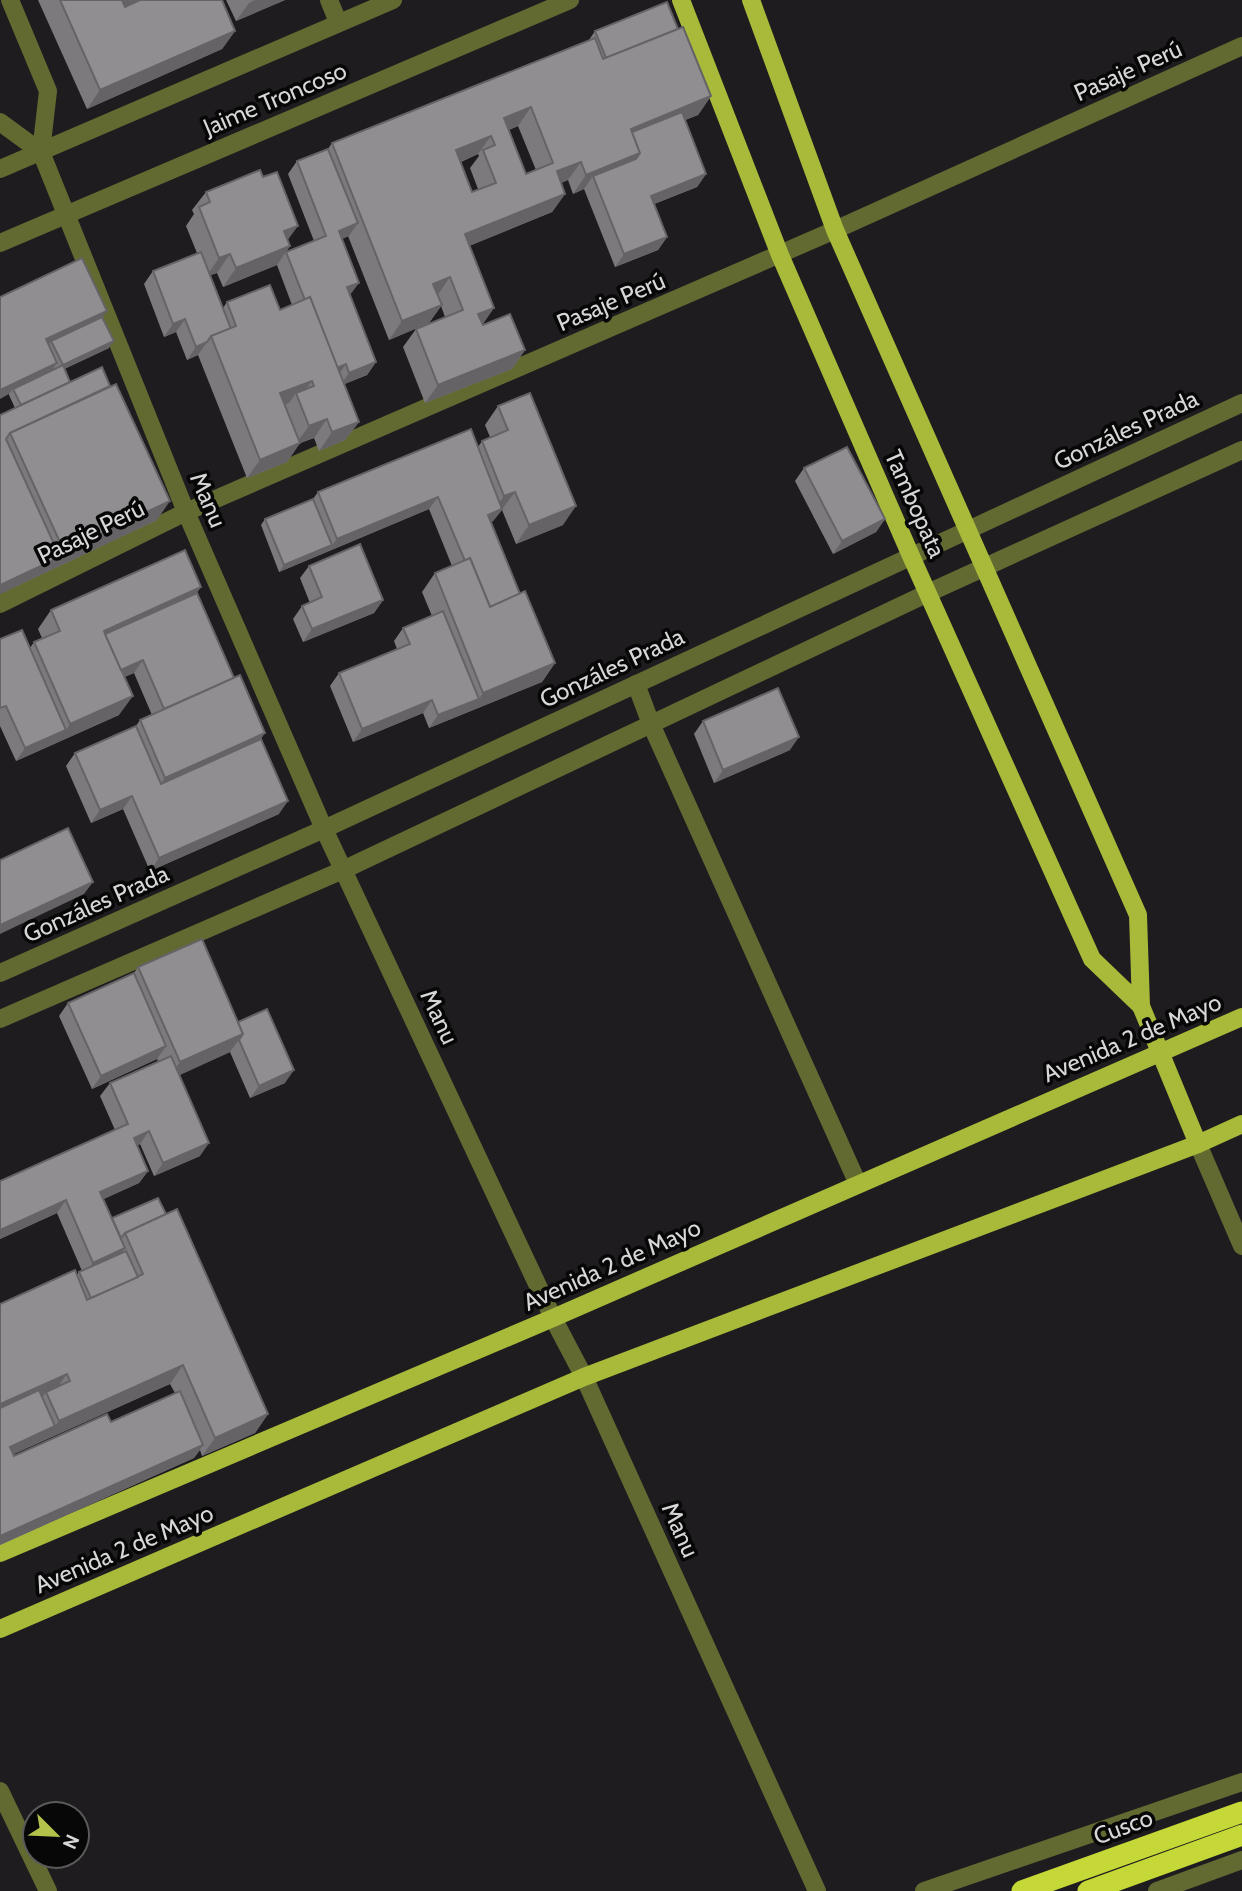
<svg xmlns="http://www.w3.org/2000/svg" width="1242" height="1891" font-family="Cabin,sans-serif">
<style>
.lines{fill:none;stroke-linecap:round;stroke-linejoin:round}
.minor{stroke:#626a32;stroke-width:18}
.major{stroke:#a9b939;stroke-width:18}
.highway{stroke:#c5d838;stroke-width:21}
.wall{fill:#7d7a7d;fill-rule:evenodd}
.shaded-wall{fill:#666366}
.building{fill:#918e91;stroke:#666366;stroke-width:2;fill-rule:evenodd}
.labels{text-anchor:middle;stroke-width:7;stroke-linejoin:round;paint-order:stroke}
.street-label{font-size:24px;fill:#d8d6d8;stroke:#070707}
</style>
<rect width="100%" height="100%" fill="#1e1c1e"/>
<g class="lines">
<g class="minor">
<polyline points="10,0 48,91 41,152 186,512 324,829 553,1318 584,1377 817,1891"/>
<polyline points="329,0 338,22"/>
<polyline points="0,122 41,152"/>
<polyline points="0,169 393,0"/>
<polyline points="0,243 570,0"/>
<polyline points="0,604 186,512 835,230 1242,46"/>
<polyline points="636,684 651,724 858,1184"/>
<polyline points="0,973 324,829 1242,403"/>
<polyline points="0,1019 343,870 928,593 1242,450"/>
<polyline points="1198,1144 1242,1246"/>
<polyline points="0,1791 48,1891"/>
<polyline points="924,1891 1242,1782"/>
<polyline points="1157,1891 1242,1860"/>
</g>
<g class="major">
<polyline points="681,0 780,255 911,556 1092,959 1141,1006"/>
<polyline points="751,0 835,230 1138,915 1141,1006 1198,1144"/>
<polyline points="0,1553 553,1318 1242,1017"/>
<polyline points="0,1629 584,1377 1198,1144 1242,1124"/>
</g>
<g class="highway">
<polyline points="1022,1891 1242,1812"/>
<polyline points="1088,1891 1242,1835"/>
</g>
</g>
<g class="wall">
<polygon points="38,0 222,0 235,31 222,49 87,109"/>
<polygon points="226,0 285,0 236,21"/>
<path d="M678,29L711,96L698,115L685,120L706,174L697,187L654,204L667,237L658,250L615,267L584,189L573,194L568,180L561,183L565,194L552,212L469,246L482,324L525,350L512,369L425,403L403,347L416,329L445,317L441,306L429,323L389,340L348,236L342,239L350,294L376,362L367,375L344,384L359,422L345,440L319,451L314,438L300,443L287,462L247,478L198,355L187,360L176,332L164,337L144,284L153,271L197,253L186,226L194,214L192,210L206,192L288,240L290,246L286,252L314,241L288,174L297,161L328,149L332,143L589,40L595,31ZM518,126L536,170L526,174L509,130ZM478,154L479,156L470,168L478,189L472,192L461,162ZM277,265L292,305L280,310L227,302L223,308L210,275L217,273L223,287Z"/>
<polygon points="0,297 102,317 109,348 64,369 70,382 157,520 0,594 0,415 15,408 9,395"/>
<polygon points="498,406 563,525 516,544 502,510 493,521 491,522 520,594 555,663 542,682 429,728 423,713 353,742 330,686 339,673 397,649 394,641 403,628 432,616 422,592 435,573 452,566 429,509 279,572 261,525 265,519 313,499 318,492 478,447 482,441 490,437 485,425"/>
<polygon points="804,468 885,519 876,532 833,554 795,481"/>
<polygon points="309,566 383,600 374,613 303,642 293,619 302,606 310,603 300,578"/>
<polygon points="197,593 261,739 279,814 150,871 123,809 91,823 66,766 75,753 136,726 140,720 152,715 134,673 124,677 119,715 16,761 0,726 0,639 30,648 34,642 42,638 38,629 51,610"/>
<polygon points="703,721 790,750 714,783 694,734"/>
<path d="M138,967L238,1022L285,1083L250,1098L230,1052L179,1075L200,1156L154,1176L140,1144L137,1146L148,1171L139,1183L103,1199L112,1218L166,1214L268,1414L255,1433L202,1456L200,1450L194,1458L0,1545V1304L77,1275L79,1272L82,1271L57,1213L0,1239V1181L115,1130L100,1096L110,1083L158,1061L157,1059L92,1089L59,1016L68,1003L134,973ZM170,1384L175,1393L111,1422L14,1456L13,1454Z"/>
</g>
<g class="shaded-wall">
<polygon points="119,0 143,0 107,16"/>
<polygon points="255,0 285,0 236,21 249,3"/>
<polygon points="235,31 222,49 87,109 100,90"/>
<polygon points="711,96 698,115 630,142 631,129"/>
<polygon points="531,107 518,126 491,137 504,118"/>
<polygon points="491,136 478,154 443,169 456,150"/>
<polygon points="640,153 627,172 593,176 584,189 573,194 586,175"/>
<polygon points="581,162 568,180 543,190 557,171"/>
<polygon points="706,174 697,187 642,209 651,196"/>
<polygon points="565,194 552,212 452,253 465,234"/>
<polygon points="358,223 349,236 330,244 339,231"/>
<polygon points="298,226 284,245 284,231"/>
<polygon points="667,237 658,250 615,267 624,254"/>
<polygon points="290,246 277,265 223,287 236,268"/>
<polygon points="230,254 217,273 206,277 219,258"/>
<polygon points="450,277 437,296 433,284"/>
<polygon points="359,283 350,295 347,287"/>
<polygon points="442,305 429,323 389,340 402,321"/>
<polygon points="494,308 481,327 478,314"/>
<polygon points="107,311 98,324 51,341 47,348 46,339"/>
<polygon points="185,319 176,332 164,337 173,324"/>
<polygon points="114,341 109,348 58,372 63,365"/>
<polygon points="207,342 198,355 187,360 196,347"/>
<polygon points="525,350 512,369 425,403 438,385"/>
<polygon points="376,362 367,375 340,386 349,373"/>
<polygon points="57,363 48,376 13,389 9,394 0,399 0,390"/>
<polygon points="346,364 337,377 332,370"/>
<polygon points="312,381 299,399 296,393 289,403 267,412 280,393"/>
<polygon points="327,419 314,438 295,445 309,426"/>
<polygon points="359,422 345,440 319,451 332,432"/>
<polygon points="300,443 287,462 247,478 260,460"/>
<polygon points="515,492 493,521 479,528 488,515 492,513 504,496"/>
<polygon points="438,497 429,509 327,552 337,539"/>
<polygon points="170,501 157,520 0,594 0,585 60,557 64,551"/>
<polygon points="576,506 563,525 516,544 529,525"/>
<polygon points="885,519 876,532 833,554 842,541"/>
<polygon points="332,545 327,552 279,572 284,565"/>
<polygon points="201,587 188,606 103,644 104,631"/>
<polygon points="383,600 374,613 303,642 312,629"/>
<polygon points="143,660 134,673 106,685 115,672"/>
<polygon points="555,663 542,682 429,728 438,715 479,699 483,693"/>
<polygon points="133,696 119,715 16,761 25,748 66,730 70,724"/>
<polygon points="432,700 423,713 353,742 362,729"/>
<polygon points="265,733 252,752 152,796 165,778"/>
<polygon points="799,737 790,750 714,783 723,770"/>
<polygon points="132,796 123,809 91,823 100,810"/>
<polygon points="288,801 279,814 150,871 159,858"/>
<polygon points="93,882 84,894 0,934 0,925"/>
<polygon points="243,1034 230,1052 167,1081 180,1062"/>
<polygon points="166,1046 157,1059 92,1089 101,1076"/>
<polygon points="294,1070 285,1083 250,1098 259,1086"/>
<polygon points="149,1131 140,1144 125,1151 134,1138"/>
<polygon points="209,1143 200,1156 154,1176 163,1163"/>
<polygon points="148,1171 139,1183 91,1205 100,1192"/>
<polygon points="66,1200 57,1213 0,1239 0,1230"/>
<polygon points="125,1248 116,1261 84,1275 93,1263"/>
<polygon points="183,1365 170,1384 1,1460 10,1447 55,1426 59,1421"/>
<polygon points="67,1374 54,1392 46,1392 42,1398 0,1417 0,1404"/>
<polygon points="268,1414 255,1433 202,1456 215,1438"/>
<polygon points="203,1445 194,1458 0,1545 0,1536"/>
</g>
<g class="building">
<polygon points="60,0 122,0 125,7 140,0 222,0 235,31 100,90"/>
<polygon points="667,2 678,29 606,58 595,31"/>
<path d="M683,27L711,96L631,129L640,153L586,175L581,162L557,171L565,194L465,234L494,308L478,314L483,325L510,314L525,350L438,385L416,329L463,310L450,277L433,284L442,305L402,321L332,143L595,38L603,59ZM531,107L553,163L526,174L504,118ZM491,136L495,145L483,150L496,183L472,192L456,150Z"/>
<polygon points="682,112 706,174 651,196 667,237 624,254 593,176 636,159 640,153 632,132"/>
<polygon points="328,149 358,223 339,231 359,283 347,287 376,362 349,373 346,364 337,368 310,297 305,300 286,252 326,236 297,161"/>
<polygon points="260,170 263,177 277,172 298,226 284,231 290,246 236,268 230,254 219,258 199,207 210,202 206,192"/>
<polygon points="201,252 231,329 211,336 207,342 196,347 185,319 173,324 153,271"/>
<polygon points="82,258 107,311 46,339 57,363 0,390 0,297"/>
<polygon points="270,285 280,310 310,297 359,422 332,432 327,419 309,426 296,393 314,386 312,381 280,393 300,443 260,460 211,336 236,326 227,302"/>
<polygon points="102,317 114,341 63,365 51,341"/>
<polygon points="63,365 70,382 21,405 13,389"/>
<polygon points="102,367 110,386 10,433 6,439 60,557 0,585 0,415"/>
<polygon points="116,384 170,501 64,551 10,433"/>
<polygon points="530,393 576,506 529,525 515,492 504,496 482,441 508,430 498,406"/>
<polygon points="471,429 502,509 488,515 520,594 490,607 470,558 465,561 438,497 337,539 318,492"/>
<polygon points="847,447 885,519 842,541 804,468"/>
<polygon points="313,499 332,545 284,565 265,519"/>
<polygon points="360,544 383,600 312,629 302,606 322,597 309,566"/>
<polygon points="185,550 201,587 104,631 133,696 70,724 34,642 60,631 51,610"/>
<polygon points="470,558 490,607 525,591 555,663 483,693 435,573"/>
<polygon points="197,593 234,678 164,709 143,660 121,670 105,634"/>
<polygon points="443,611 479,699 438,715 432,700 362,729 339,673 410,644 403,628"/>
<polygon points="22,630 66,730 25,748 6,706 0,708 0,639"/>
<polygon points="240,675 265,733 165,778 140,720"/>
<polygon points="778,688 799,737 723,770 703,721"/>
<polygon points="136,726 161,784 261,739 288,801 159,858 132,796 100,810 75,753"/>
<polygon points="68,828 93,882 0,925 0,860"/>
<polygon points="202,939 243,1034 180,1062 138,967"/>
<polygon points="134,973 166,1046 101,1076 68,1003"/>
<polygon points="267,1009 294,1070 259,1086 239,1040 243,1034 238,1022"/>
<polygon points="171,1056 209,1143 163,1163 149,1131 134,1138 148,1171 100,1192 125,1248 93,1263 66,1200 0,1230 0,1181 128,1124 110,1083"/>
<polygon points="158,1198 166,1214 125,1233 121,1238 112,1218"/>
<polygon points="177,1209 268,1414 215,1438 183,1365 59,1421 46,1392 70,1381 67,1374 0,1404 0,1304 75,1270 87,1300 143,1274 125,1233"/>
<polygon points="126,1251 138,1277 91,1298 79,1272"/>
<polygon points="39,1390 55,1426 10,1447 14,1456 107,1414 111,1422 180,1391 203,1445 0,1536 0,1408"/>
</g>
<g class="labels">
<g class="street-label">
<text transform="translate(1128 71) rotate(-24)" y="8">Pasaje Perú</text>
<text transform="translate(275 99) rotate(-23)" y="8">Jaime Troncoso</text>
<text transform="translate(611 302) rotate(-23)" y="8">Pasaje Perú</text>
<text transform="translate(1126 430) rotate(-25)" y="8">Gonzáles Prada</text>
<text transform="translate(208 500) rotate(67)" y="8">Manu</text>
<text transform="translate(915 504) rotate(66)" y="8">Tambopata</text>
<text transform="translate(91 532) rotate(-26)" y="8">Pasaje Perú</text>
<text transform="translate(612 668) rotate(-25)" y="8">Gonzáles Prada</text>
<text transform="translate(96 904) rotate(-24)" y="8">Gonzáles Prada</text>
<text transform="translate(439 1017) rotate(65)" y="8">Manu</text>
<text transform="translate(1132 1038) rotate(-23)" y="8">Avenida 2 de Mayo</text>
<text transform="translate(612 1265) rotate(-24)" y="8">Avenida 2 de Mayo</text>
<text transform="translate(680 1530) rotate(66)" y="8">Manu</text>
<text transform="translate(124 1549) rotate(-23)" y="8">Avenida 2 de Mayo</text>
<text transform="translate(1123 1827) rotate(-20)" y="8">Cusco</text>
</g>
</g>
<g transform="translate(56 1835) rotate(114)"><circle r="33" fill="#070707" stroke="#5b5a5b" stroke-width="2"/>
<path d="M0-5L12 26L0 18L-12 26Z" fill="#b3c24b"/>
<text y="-10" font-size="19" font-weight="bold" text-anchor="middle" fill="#d8d6d8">N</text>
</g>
</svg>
